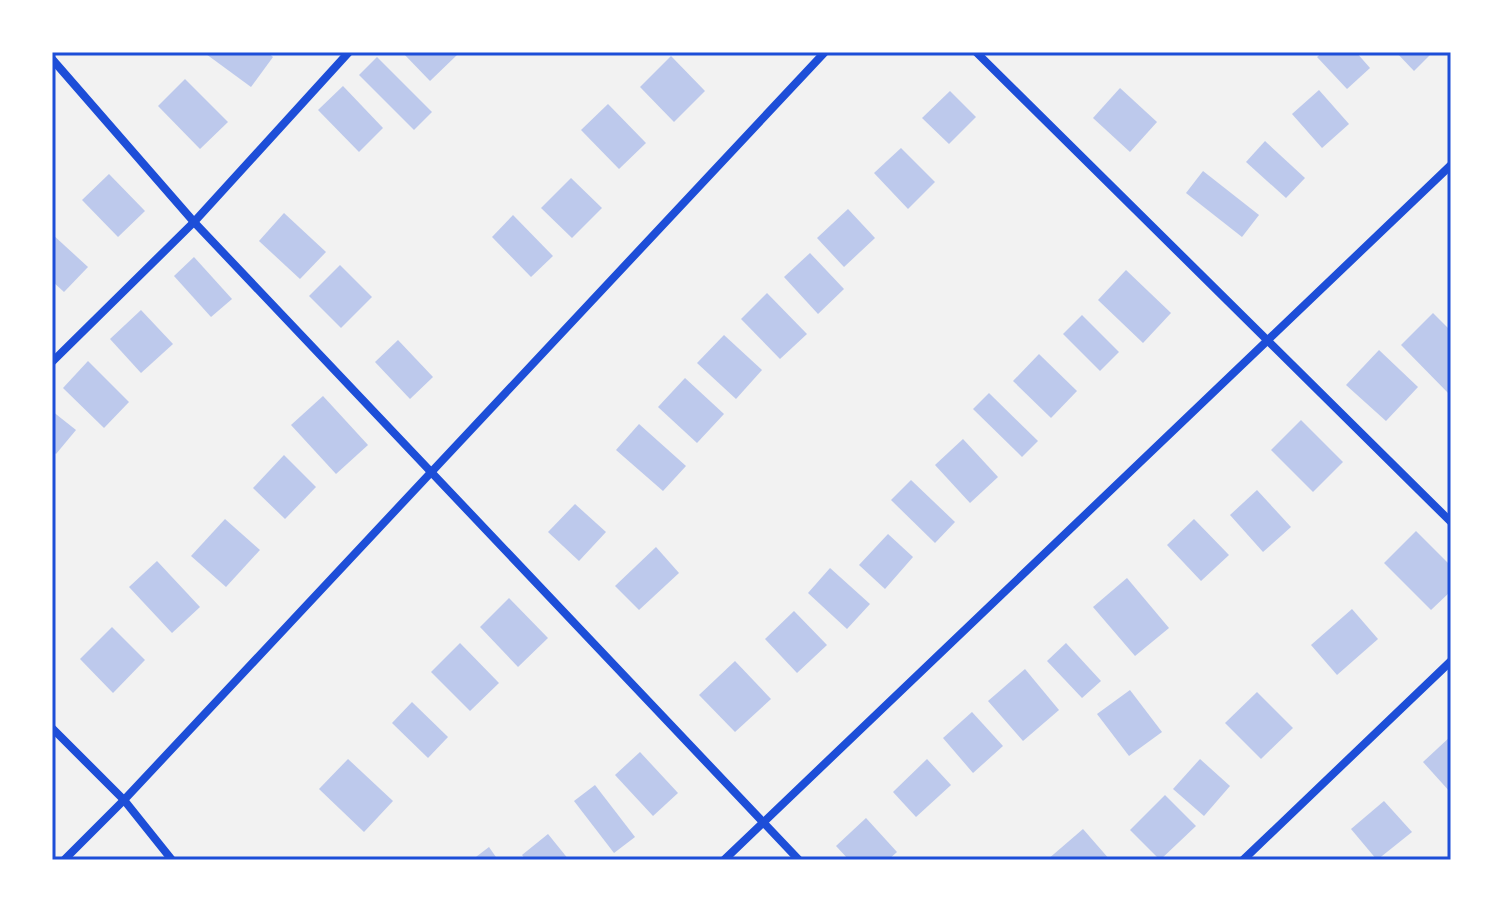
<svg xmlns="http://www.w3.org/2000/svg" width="1503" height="912" font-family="Montserrat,sans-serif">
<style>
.building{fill:#bdc9ec}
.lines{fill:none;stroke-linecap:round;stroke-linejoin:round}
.minor{stroke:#1d4ed8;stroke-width:8}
.neatline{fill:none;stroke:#1d4ed8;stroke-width:3}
</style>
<rect width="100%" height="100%" fill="#f2f2f2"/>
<g class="building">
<polygon points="208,52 267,52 273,57 251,87 206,54"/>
<polygon points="402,52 454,52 457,55 430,81"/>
<polygon points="1323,52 1356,52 1370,68 1347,89 1317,57"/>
<polygon points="1396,52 1433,52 1414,71"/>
<polygon points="671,56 705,91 674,122 640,87"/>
<polygon points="377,57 432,112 414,130 359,75"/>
<polygon points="185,79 228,122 200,149 158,106"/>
<polygon points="343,86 383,128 359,152 318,110"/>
<polygon points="1120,88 1157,122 1130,152 1093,118"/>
<polygon points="1319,90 1349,124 1322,148 1292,114"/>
<polygon points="950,91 976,117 949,144 922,118"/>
<polygon points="608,104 646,143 619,169 581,130"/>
<polygon points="1265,141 1305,178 1286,198 1246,162"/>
<polygon points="901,148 935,182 908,209 874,173"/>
<polygon points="1203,171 1259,215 1242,237 1186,193"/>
<polygon points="109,174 145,211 118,237 82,200"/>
<polygon points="571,178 602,208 572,238 541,208"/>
<polygon points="848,209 875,238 844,267 817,238"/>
<polygon points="284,213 326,252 300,279 259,241"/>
<polygon points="513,215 553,256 531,277 492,237"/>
<polygon points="52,234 88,267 64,292 52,281"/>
<polygon points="810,253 844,289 818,314 784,277"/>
<polygon points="194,257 232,299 211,317 174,276"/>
<polygon points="340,265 372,297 341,328 309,296"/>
<polygon points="1126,270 1171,313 1143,343 1098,300"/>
<polygon points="767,293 807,334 780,359 741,319"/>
<polygon points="141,310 173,344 141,373 110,339"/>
<polygon points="1433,313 1451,331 1451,396 1401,345"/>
<polygon points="1082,315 1119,352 1100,371 1063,334"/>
<polygon points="724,335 762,370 736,399 697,363"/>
<polygon points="398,340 433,377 410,399 375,362"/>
<polygon points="1379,350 1418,387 1386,421 1346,385"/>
<polygon points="1039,354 1077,391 1051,418 1013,381"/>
<polygon points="88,361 129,402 104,428 63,388"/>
<polygon points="685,378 724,414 697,443 658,407"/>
<polygon points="989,393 1038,441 1022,457 973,409"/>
<polygon points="323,396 368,445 336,474 291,425"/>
<polygon points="52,411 76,430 56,454 52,451"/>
<polygon points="1301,420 1343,462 1313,492 1271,450"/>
<polygon points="639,424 686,466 663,491 616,450"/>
<polygon points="963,439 998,477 970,503 935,465"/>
<polygon points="284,455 316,487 285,519 253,488"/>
<polygon points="911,480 955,522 935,543 891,500"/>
<polygon points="1257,490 1291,527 1263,552 1230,515"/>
<polygon points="575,504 606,532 579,561 548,532"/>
<polygon points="225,519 260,550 226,587 191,556"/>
<polygon points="1194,519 1229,555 1201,581 1167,545"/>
<polygon points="1416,531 1451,566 1451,591 1431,610 1384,563"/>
<polygon points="888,534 913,557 885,589 859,565"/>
<polygon points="656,547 679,573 639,610 615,586"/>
<polygon points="157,561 200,607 172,633 129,587"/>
<polygon points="830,568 870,604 847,629 808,593"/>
<polygon points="1127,578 1169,628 1135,656 1093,607"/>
<polygon points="509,598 548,638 518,667 480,627"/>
<polygon points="1352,609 1378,639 1337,675 1311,645"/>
<polygon points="794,611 827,645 797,673 765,639"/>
<polygon points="112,627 145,660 113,693 80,659"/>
<polygon points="460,643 499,683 470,711 431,672"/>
<polygon points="1066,643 1101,681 1082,698 1047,661"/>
<polygon points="735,661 771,699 735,732 699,695"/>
<polygon points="1025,669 1059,710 1023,741 988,701"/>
<polygon points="1130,690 1162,732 1129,756 1097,714"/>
<polygon points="1257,692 1293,728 1261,759 1225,723"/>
<polygon points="412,702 448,737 428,758 392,723"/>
<polygon points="972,712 1003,746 973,773 943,738"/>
<polygon points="1451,736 1451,793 1423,762"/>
<polygon points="640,752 678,793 653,816 615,775"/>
<polygon points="348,759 393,801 364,832 319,789"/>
<polygon points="927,759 951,785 916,817 893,792"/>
<polygon points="1200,759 1230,786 1204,816 1173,789"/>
<polygon points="595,785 635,837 614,853 574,801"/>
<polygon points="1165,795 1196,826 1160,860 1130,830"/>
<polygon points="1384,801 1412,832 1377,860 1351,829"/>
<polygon points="866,818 897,852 888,860 849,860 836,846"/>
<polygon points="1083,829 1110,860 1047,860"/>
<polygon points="548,834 569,860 526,860 522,855"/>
<polygon points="489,847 498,860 472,860"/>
</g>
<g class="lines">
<g class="minor">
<polyline points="976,52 1451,522"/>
<polyline points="52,59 194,222 799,860"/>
<polyline points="52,362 194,222 349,52"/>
<polyline points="52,728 124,800 172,860"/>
<polyline points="64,860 124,800 825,52"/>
<polyline points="724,860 1451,165"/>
<polyline points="1243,860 1451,661"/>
</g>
</g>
<rect width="1503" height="912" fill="none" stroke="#ffffff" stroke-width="108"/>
<rect x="54" y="54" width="1395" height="804" class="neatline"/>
</svg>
